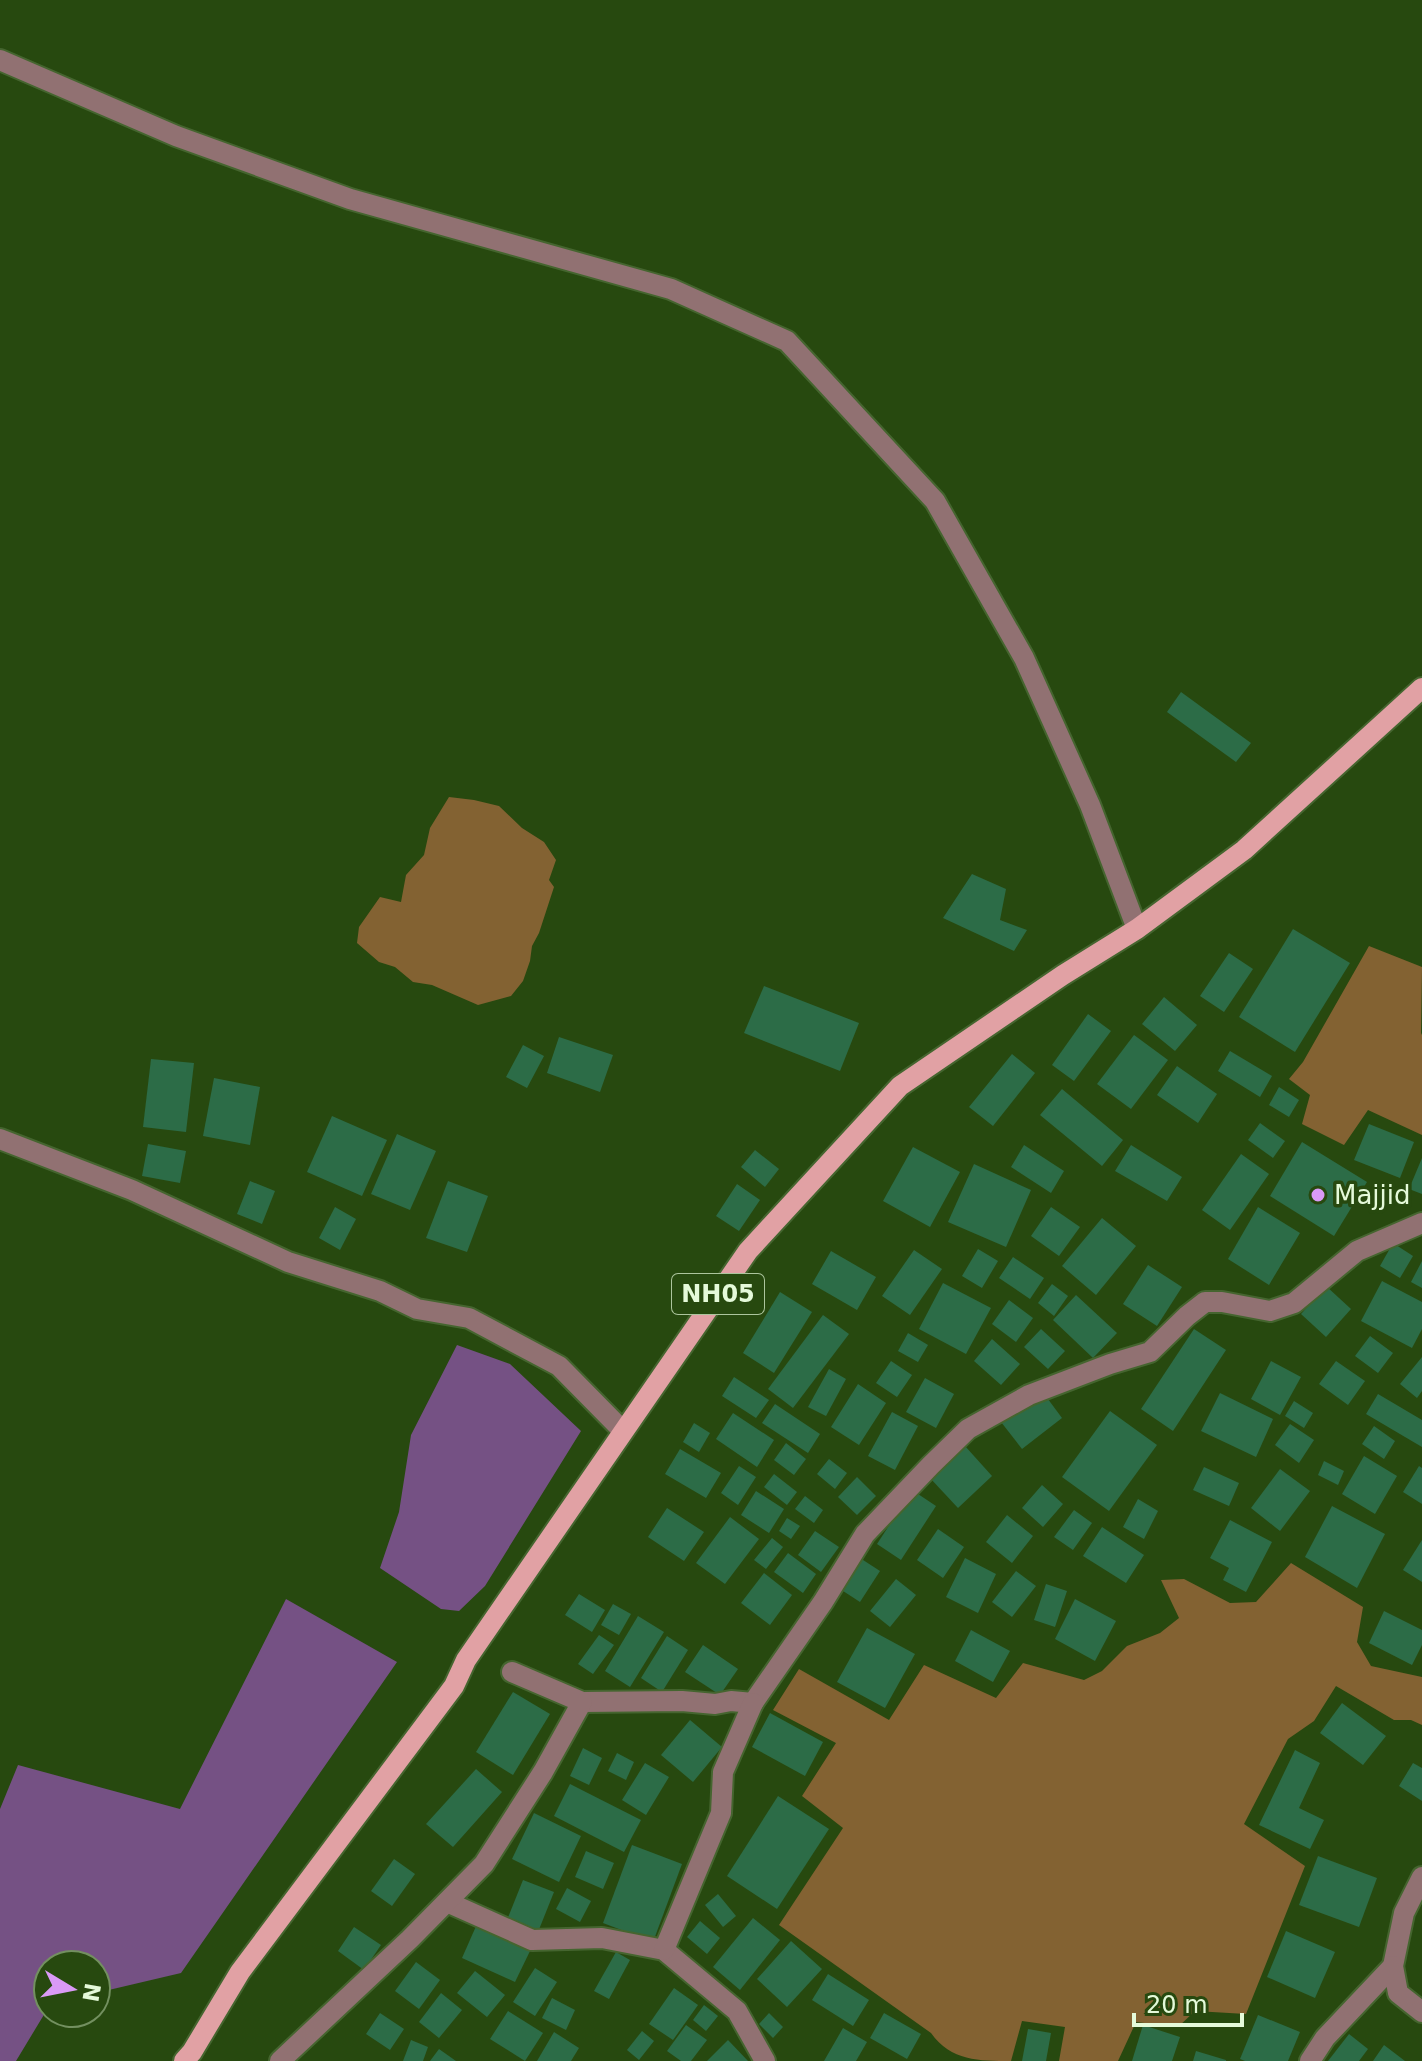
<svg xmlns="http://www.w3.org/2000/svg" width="1422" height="2061" font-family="'DejaVu Sans',sans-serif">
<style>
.green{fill:#836232}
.water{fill:#755184}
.building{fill:#2c6c47}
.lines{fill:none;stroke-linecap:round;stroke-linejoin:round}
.minor-casing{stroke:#45652f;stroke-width:24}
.major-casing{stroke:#45652f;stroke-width:24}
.minor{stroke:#917172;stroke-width:20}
.major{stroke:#e1a1a4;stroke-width:20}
.poi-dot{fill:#da9af6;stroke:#27490f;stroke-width:3}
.labels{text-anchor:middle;stroke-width:7;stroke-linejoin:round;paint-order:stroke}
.shield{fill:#27490f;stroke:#acc59d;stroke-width:2}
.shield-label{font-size:24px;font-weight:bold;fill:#e5fada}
.poi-label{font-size:26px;fill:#e5fada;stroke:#27490f;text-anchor:start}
</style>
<rect width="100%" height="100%" fill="#27490f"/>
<g class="green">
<polygon points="449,797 474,800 499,806 522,828 544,842 556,860 549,880 554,887 539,933 532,946 530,961 523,981 511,996 478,1005 432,985 413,982 395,967 379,962 357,943 359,927 380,897 401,902 406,875 424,855 430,828"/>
<polygon points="1369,946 1422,967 1421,1033 1422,1035 1422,1135 1368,1110 1344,1145 1302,1124 1310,1095 1289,1079 1303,1062"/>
<path d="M1291,1563L1363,1607L1357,1642L1371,1666L1422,1677V1725L1411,1720H1394L1336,1686L1314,1721L1288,1739L1244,1824L1305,1866L1246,2014L1195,2011L1178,2027L1136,2022L1118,2061H1059L1065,2027L1022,2021L1011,2061C979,2061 951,2061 931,2033L779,1925L843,1828L802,1796L836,1743L773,1710L799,1669L889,1720L924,1665L996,1698L1023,1663L1084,1680L1102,1671L1127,1646L1160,1633L1179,1618L1161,1580L1184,1579L1230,1603L1256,1602Z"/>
</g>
<g class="water">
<polygon points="457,1345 510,1364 581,1431 485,1586 459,1611 441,1609 380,1568 399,1512 411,1435"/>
<polygon points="286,1599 397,1662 181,1973 96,1993 96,1965 48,1965 48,2008 16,2061 0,2061 0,1809 18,1765 180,1809"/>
</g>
<g class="building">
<polygon points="1181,692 1251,743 1236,762 1167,712"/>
<polygon points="972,874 1006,889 1000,920 1027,930 1014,951 943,918"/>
<polygon points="1293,929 1350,963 1295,1052 1239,1017"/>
<polygon points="1229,953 1253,969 1224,1012 1200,996"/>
<polygon points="764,986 859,1023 840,1071 744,1033"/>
<polygon points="1164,997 1197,1025 1175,1051 1142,1024"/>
<polygon points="1088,1014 1111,1031 1074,1081 1052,1065"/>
<polygon points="1134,1035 1168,1060 1131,1109 1097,1084"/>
<polygon points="559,1037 613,1055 600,1092 547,1073"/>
<polygon points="523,1045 544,1056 527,1088 506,1077"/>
<polygon points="1230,1051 1272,1076 1260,1097 1218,1071"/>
<polygon points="1012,1054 1035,1073 993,1126 969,1107"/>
<polygon points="151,1059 194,1063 186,1132 143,1127"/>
<polygon points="1177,1066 1217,1094 1198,1123 1157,1095"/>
<polygon points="214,1078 260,1087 250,1145 203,1136"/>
<polygon points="1279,1087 1299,1100 1289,1117 1269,1105"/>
<polygon points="1062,1089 1123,1140 1102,1166 1040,1115"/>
<polygon points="332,1116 387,1140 362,1196 307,1172"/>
<polygon points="1260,1123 1285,1141 1273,1158 1248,1140"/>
<polygon points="1369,1124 1414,1142 1400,1178 1354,1160"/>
<polygon points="397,1134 436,1151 410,1210 371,1194"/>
<polygon points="1302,1142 1367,1182 1334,1236 1270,1196"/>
<polygon points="148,1144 186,1151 180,1183 142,1176"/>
<polygon points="1024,1145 1064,1171 1051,1193 1011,1167"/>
<polygon points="1131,1145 1182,1177 1167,1201 1115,1171"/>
<polygon points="913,1147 960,1172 930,1227 883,1201"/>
<polygon points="755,1150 779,1169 765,1187 741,1167"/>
<polygon points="1241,1154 1269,1174 1230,1230 1202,1210"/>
<polygon points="1422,1158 1422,1194 1409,1189"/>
<polygon points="974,1164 1031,1190 1006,1247 948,1222"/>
<polygon points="250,1181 275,1191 262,1224 237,1214"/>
<polygon points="448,1181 488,1196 467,1252 426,1238"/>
<polygon points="737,1184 760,1200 739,1231 716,1216"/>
<polygon points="335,1207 356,1219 340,1250 319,1238"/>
<polygon points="1051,1207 1080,1227 1059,1256 1031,1236"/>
<polygon points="1258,1207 1300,1233 1269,1285 1228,1259"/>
<polygon points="1102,1218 1136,1246 1096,1295 1062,1266"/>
<polygon points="1393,1243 1413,1256 1400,1278 1380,1266"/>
<polygon points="978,1249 998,1261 982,1288 962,1276"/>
<polygon points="914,1250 942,1269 910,1315 882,1296"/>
<polygon points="831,1251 876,1277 857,1310 812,1284"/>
<polygon points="1013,1257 1044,1278 1030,1299 999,1278"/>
<polygon points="1422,1261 1422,1288 1411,1282"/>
<polygon points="1148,1265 1182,1287 1157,1326 1123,1304"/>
<polygon points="1382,1281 1422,1302 1422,1329 1412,1348 1361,1321"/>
<polygon points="943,1283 991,1308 966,1354 919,1329"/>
<polygon points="1052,1284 1068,1296 1054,1316 1038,1303"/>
<polygon points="1326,1286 1351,1309 1326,1337 1301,1314"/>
<polygon points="780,1292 812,1312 774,1373 743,1353"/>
<polygon points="1076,1295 1117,1333 1093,1358 1053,1320"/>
<polygon points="1009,1300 1033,1318 1016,1342 992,1324"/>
<polygon points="823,1315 849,1334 793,1408 768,1389"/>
<polygon points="1041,1329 1065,1351 1048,1369 1024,1347"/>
<polygon points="1194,1329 1226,1350 1173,1431 1141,1409"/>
<polygon points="908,1333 928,1345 918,1362 898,1351"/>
<polygon points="1370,1336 1393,1353 1378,1373 1355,1356"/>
<polygon points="992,1339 1020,1364 1001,1385 974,1361"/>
<polygon points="1422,1357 1422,1391 1417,1398 1400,1384"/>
<polygon points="891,1361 912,1375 897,1397 876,1383"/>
<polygon points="1271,1361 1301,1377 1280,1415 1251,1399"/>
<polygon points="1336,1361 1365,1381 1348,1405 1319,1384"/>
<polygon points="829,1369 846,1379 826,1416 808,1407"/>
<polygon points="734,1377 769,1400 756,1418 722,1396"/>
<polygon points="925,1378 954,1394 936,1428 906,1412"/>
<polygon points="858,1384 886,1403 859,1445 831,1427"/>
<polygon points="1042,1391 1062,1418 1022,1449 1001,1422"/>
<polygon points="1220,1393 1273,1419 1256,1457 1201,1431"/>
<polygon points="1378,1394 1422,1420 1422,1447 1366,1414"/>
<polygon points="1294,1401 1313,1413 1304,1428 1285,1416"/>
<polygon points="775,1404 820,1434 808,1453 762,1423"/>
<polygon points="1110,1411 1157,1445 1109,1511 1062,1477"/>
<polygon points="892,1412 918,1426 895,1470 868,1456"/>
<polygon points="733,1413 774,1440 757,1467 716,1439"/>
<polygon points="694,1423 710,1433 699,1452 683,1442"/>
<polygon points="1290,1424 1314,1440 1299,1463 1275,1445"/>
<polygon points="1374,1426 1395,1441 1384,1459 1362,1444"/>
<polygon points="786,1443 806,1459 794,1475 774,1460"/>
<polygon points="965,1446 992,1476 958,1508 930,1478"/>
<polygon points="680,1449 721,1473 706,1498 665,1474"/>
<polygon points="1364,1456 1397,1476 1375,1514 1342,1494"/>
<polygon points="829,1459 847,1473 835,1489 817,1474"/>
<polygon points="1324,1461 1344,1471 1338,1485 1318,1475"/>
<polygon points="739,1466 756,1477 738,1505 721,1493"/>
<polygon points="1419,1466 1422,1468 1422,1504 1403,1492"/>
<polygon points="1204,1467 1239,1483 1229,1506 1193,1490"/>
<polygon points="1280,1469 1310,1491 1280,1531 1251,1508"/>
<polygon points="774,1474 797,1492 787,1505 764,1487"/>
<polygon points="857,1477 876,1496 857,1515 838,1497"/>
<polygon points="1042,1485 1063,1504 1043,1527 1022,1508"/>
<polygon points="912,1490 936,1506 901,1560 877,1544"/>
<polygon points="756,1491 784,1509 769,1533 741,1515"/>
<polygon points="805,1496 823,1510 814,1523 795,1509"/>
<polygon points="1138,1499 1158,1511 1144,1539 1123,1527"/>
<polygon points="1332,1506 1385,1534 1357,1588 1305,1557"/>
<polygon points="667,1508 704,1532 684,1561 648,1537"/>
<polygon points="1074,1510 1092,1523 1073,1550 1054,1537"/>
<polygon points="1007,1515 1033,1536 1012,1563 986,1542"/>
<polygon points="730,1517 759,1539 725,1584 696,1563"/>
<polygon points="787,1518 800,1526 791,1539 779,1531"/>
<polygon points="1230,1520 1272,1542 1246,1592 1223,1580 1229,1568 1210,1558"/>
<polygon points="1102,1527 1144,1555 1126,1583 1083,1556"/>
<polygon points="938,1529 964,1547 943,1578 917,1560"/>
<polygon points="815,1531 839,1547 821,1572 798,1555"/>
<polygon points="772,1538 783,1547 766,1569 754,1560"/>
<polygon points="1422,1540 1422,1582 1403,1570"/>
<polygon points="788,1553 816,1574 803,1593 774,1572"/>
<polygon points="860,1558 880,1571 860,1602 840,1589"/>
<polygon points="965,1558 996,1574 978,1613 946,1597"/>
<polygon points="1016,1571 1036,1586 1012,1617 992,1602"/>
<polygon points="764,1573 792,1595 770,1625 741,1603"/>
<polygon points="896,1579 916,1595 890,1627 870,1611"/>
<polygon points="1046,1584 1067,1591 1055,1627 1034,1620"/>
<polygon points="579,1594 605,1610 592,1632 565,1615"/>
<polygon points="1075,1599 1116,1621 1095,1661 1055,1639"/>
<polygon points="613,1604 631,1614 619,1635 601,1625"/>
<polygon points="1384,1611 1422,1630 1422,1645 1412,1665 1369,1643"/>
<polygon points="638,1616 664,1632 630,1687 605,1671"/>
<polygon points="867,1628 915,1654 885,1708 837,1682"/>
<polygon points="971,1630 1010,1651 993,1682 955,1661"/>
<polygon points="599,1635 614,1645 593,1674 578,1664"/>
<polygon points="667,1636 688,1650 662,1692 641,1678"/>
<polygon points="703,1645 738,1669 720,1695 685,1672"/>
<polygon points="513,1692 550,1714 513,1775 476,1752"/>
<polygon points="1342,1703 1386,1736 1363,1765 1320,1733"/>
<polygon points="770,1713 823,1742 805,1776 752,1747"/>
<polygon points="690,1720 722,1747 693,1782 661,1755"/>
<polygon points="583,1748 602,1758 589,1785 570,1776"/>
<polygon points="1295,1750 1320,1763 1299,1808 1324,1820 1310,1849 1259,1825"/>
<polygon points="617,1753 634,1762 626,1780 608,1771"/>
<polygon points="645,1763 669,1777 646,1815 622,1800"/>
<polygon points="1413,1763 1422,1768 1422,1801 1399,1786"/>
<polygon points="476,1769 502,1792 453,1847 426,1824"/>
<polygon points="570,1784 641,1820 624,1852 554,1816"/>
<polygon points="778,1796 829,1829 777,1909 727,1876"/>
<polygon points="534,1813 581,1836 559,1882 512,1859"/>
<polygon points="632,1845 682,1864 653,1942 603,1923"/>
<polygon points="586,1851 614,1863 603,1889 575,1877"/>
<polygon points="1318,1856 1377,1878 1359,1927 1299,1905"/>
<polygon points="394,1859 415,1874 392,1906 371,1891"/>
<polygon points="523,1880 554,1892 538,1932 507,1920"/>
<polygon points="567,1888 591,1901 580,1922 556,1909"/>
<polygon points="718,1894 736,1916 723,1927 705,1905"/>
<polygon points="753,1918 780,1940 740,1990 713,1967"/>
<polygon points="700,1921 720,1938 707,1954 687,1937"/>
<polygon points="477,1924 531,1949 515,1982 462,1958"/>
<polygon points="354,1927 381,1945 364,1970 338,1951"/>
<polygon points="1286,1931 1335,1952 1315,1998 1267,1977"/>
<polygon points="791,1941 822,1969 787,2007 757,1979"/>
<polygon points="616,1952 630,1960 609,1999 594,1991"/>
<polygon points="416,1962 440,1980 419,2009 395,1991"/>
<polygon points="535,1968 557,1982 535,2016 513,2002"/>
<polygon points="475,1971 505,1995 487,2017 457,1993"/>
<polygon points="828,1974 869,2000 853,2026 812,2000"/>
<polygon points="674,1988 698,2005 673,2040 649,2024"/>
<polygon points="441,1993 462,2010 439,2038 419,2022"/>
<polygon points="552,1998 575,2010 566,2030 542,2018"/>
<polygon points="704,2005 718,2016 706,2031 693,2020"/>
<polygon points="508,2011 543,2033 525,2061 490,2039"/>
<polygon points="380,2013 404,2029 390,2050 366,2034"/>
<polygon points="769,2013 783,2027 773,2038 759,2024"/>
<polygon points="884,2013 921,2034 907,2059 870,2038"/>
<polygon points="1258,2015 1300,2032 1288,2061 1245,2061 1240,2059"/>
<polygon points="686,2025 707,2040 691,2061 681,2061 667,2051"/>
<polygon points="1143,2025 1180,2037 1172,2061 1132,2061"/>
<polygon points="843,2028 867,2042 856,2061 824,2061"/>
<polygon points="1028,2029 1051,2033 1046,2061 1022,2061"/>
<polygon points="642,2031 654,2041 639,2060 627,2050"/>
<polygon points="554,2032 579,2048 571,2061 537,2061"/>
<polygon points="1349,2034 1368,2049 1359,2061 1328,2061"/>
<polygon points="411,2040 428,2047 423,2061 403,2061"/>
<polygon points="728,2040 748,2061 707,2061"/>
<polygon points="1384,2045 1405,2061 1373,2061"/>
<polygon points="439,2049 456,2061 430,2061"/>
<polygon points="1196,2051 1226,2060 1226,2061 1193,2061"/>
</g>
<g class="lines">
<g class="minor-casing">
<g id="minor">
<polyline points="0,60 176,136 350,199 671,289 787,341 935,501 1024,658 1090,805 1137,929"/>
<polyline points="0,1139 132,1190 288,1262 380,1291 417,1309 469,1318 559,1366 623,1431"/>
<polyline points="582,1702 682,1701 715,1704 731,1701 753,1703 823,1602 865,1534 931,1465 968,1429 1029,1395 1110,1364 1150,1352 1187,1316 1205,1302 1222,1302 1270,1311 1294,1303 1357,1251 1422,1223"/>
<polyline points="1422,1877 1404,1913 1393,1966 1398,1993 1422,2012"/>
<polyline points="447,1902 532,1940 602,1938 664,1950 737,2011 765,2061"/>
<polyline points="664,1950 721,1813 723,1772 753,1703"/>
<polyline points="280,2061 410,1939 484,1864 543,1772 582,1702 512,1672"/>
<polyline points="1310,2061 1325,2038 1393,1966"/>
</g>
</g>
<g class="major-casing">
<polyline id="major" points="184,2061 192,2052 240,1972 454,1686 466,1660 748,1251 900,1086 1063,975 1137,929 1244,850 1422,688"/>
</g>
<use href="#minor" class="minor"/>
<use href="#major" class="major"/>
</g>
<circle class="poi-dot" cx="1318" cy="1195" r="8"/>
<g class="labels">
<rect class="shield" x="672" y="1274" width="92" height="40" rx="6"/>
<g class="shield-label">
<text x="718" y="1302">NH05</text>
</g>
<g class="poi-label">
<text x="1334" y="1204">Majjid</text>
</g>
</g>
<g transform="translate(72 1989) rotate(100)"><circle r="38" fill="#27490f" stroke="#739060" stroke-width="2"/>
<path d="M0-6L14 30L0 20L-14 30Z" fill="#da9af6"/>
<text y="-12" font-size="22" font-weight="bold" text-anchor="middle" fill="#e5fada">N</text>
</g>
<path d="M1134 2013v12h108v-12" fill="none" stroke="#e5fada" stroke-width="4"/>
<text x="1146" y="2013" font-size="24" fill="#e5fada" stroke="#27490f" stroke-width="6" paint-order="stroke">20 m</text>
</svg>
